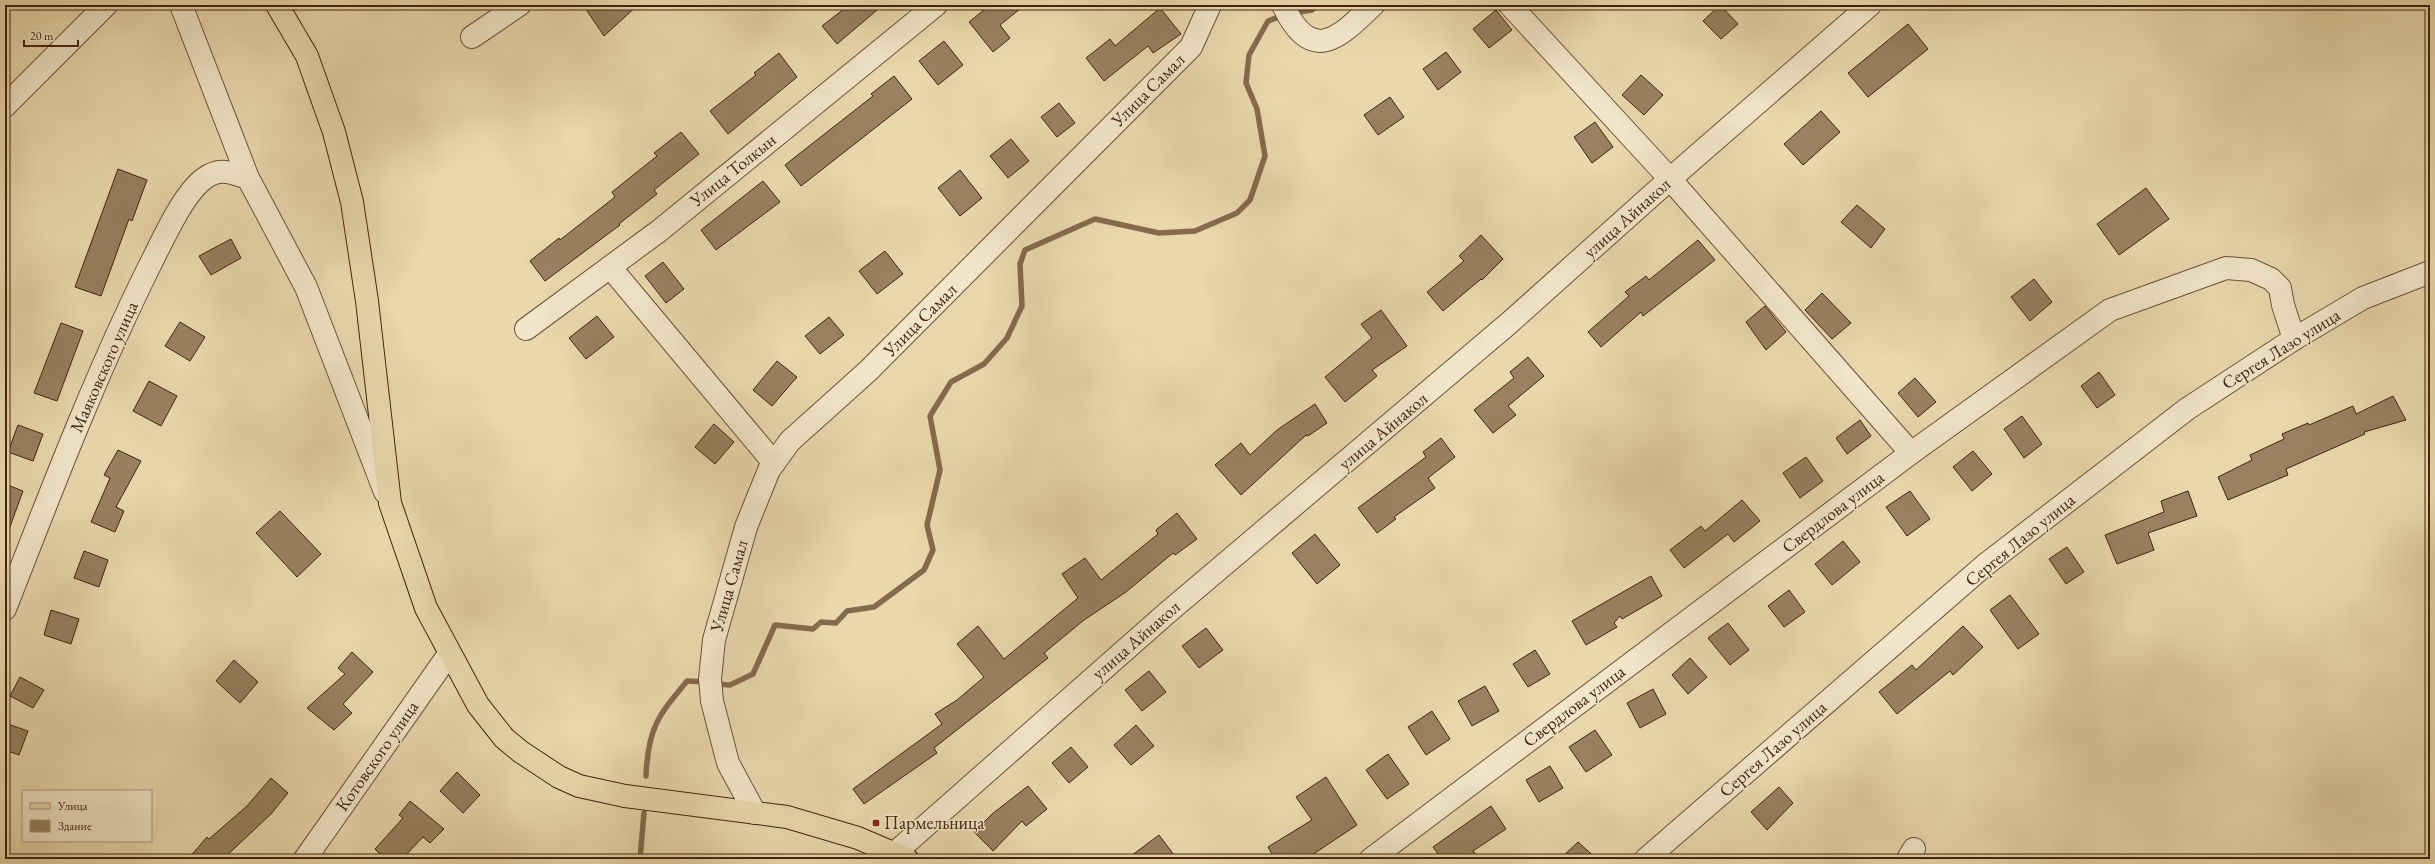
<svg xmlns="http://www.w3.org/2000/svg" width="2435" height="864" font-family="'EB Garamond',serif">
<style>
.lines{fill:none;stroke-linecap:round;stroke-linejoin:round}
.stream{stroke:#856a4d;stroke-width:5.5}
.building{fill:#998161;stroke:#43220f}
.minor-casing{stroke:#6c5036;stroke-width:24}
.major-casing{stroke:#43220f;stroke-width:24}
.minor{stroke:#f1e6c9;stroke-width:22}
.major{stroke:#e9d8ac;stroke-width:22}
.poi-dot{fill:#8f2418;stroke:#f1e6c9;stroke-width:1.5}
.labels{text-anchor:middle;stroke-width:3;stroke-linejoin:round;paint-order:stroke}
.street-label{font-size:18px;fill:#43220f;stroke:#f1e6c9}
.poi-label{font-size:18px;fill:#43220f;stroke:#f1e6c9;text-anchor:start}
</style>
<rect width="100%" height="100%" fill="#e9d8ac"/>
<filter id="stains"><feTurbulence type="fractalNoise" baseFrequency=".005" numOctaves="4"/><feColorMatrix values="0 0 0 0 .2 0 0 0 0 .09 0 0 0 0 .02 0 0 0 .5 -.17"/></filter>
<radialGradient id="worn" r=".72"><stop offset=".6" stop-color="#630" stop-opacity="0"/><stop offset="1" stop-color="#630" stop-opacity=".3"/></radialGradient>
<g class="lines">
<g class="stream">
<polyline points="1292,13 1312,10 1318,5"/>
<polyline points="715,684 730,685 753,674 775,625 813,629 821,622 836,623 847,611 874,607 924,570 933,550 927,525 940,470 930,416 951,382 984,364 1007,338 1022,306 1020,264 1025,250 1095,219 1159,233 1195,231 1237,213 1250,200 1265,156 1257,109 1246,83 1249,55 1268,21 1284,15"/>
<path d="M646,776C648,728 658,716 687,681L705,682"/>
<polyline points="640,859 644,813"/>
</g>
</g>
<g class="building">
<polygon points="583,5 638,5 604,36"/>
<polygon points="849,5 883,5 837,44 822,26"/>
<polygon points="990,5 1025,5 1000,25 1010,38 993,52 969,22"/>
<polygon points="1720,5 1738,24 1721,39 1703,21"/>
<polygon points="1160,8 1181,34 1153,53 1148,46 1104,81 1086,58 1110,39 1115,46"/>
<polygon points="1496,10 1512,30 1489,48 1473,29"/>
<polygon points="1908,24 1928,49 1868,97 1848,73"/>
<polygon points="944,41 963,65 938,85 919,61"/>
<polygon points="1446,52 1461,72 1438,90 1423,69"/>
<polygon points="779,53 797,77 728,134 710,111 756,75 754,73"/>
<polygon points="1641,75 1663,95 1644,115 1622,95"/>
<polygon points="894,76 912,99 801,186 785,165 873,96 871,94"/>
<polygon points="1390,97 1404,117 1378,135 1364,115"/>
<polygon points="1059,103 1075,123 1057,137 1041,117"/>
<polygon points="1821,111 1840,132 1803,165 1784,144"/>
<polygon points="1595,122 1613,147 1592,163 1574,137"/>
<polygon points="681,132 699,154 654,190 657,194 619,224 620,225 545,281 530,261 559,238 560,240 615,197 612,192 657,156 654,153"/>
<polygon points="1011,139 1029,161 1008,178 990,156"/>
<polygon points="118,169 147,180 132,221 129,219 101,296 75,287"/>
<polygon points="960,170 982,198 960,216 938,188"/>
<polygon points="763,181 780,202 716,250 701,230"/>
<polygon points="2146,188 2169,219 2119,255 2097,224"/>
<polygon points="1857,205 1885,229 1871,248 1841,222"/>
<polygon points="1481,235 1503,259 1482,280 1481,279 1443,311 1427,292 1464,261 1459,256"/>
<polygon points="231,239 241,258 211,275 199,256"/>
<polygon points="1698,240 1715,260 1643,316 1641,312 1601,347 1588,332 1629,296 1625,292 1646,276 1649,280"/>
<polygon points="885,251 903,274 877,294 859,271"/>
<polygon points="663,262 684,289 666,303 645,276"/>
<polygon points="2034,279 2052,302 2030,321 2011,297"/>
<polygon points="1822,293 1851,323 1832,339 1805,310"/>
<polygon points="1765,306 1786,332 1766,350 1746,322"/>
<polygon points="1381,310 1407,346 1372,370 1377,376 1345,402 1325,377 1372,338 1361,324"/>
<polygon points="597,316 614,337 586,359 569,338"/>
<polygon points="829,317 844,335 820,354 805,336"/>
<polygon points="180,322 205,337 190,361 165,346"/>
<polygon points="61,323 83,331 57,401 34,393"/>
<polygon points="1528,357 1544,376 1508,406 1516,415 1493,433 1474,410 1514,378 1510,372"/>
<polygon points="777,361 797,377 772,406 753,390"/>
<polygon points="2099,372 2115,395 2097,408 2081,386"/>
<polygon points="1915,378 1936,402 1918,417 1898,393"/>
<polygon points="149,381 177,396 161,426 133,411"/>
<polygon points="2393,396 2406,420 2364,432 2365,434 2286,469 2288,475 2228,500 2218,477 2252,460 2250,455 2284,439 2282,434 2308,423 2309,425 2353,406 2356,414"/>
<polygon points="1315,404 1327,423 1308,436 1306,435 1241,495 1215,465 1241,443 1250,455 1277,430"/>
<polygon points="2022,416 2042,444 2024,458 2004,429"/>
<polygon points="1860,420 1871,436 1847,454 1836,438"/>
<polygon points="714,424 734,442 715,464 695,447"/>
<polygon points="18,425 43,434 33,461 8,452"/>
<polygon points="1441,438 1455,457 1428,478 1435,488 1394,517 1396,519 1377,533 1358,508 1426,457 1423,452"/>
<polygon points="118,450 141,461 116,507 124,511 115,532 91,522 110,478 104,475"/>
<polygon points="1973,451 1992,474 1972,491 1953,467"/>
<polygon points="1806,457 1823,481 1800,498 1783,473"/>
<polygon points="5,484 23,491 7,535 5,534"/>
<polygon points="1910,491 1930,519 1907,536 1886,507"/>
<polygon points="2188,491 2197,516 2148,533 2154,550 2117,564 2105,535 2164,512 2161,501"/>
<polygon points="1742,500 1760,521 1734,542 1728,534 1684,568 1670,550 1701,526 1705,531"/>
<polygon points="280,511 321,554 297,577 256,533"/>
<polygon points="1177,513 1197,539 1175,555 1173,553 1126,592 1084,620 1044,653 1048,658 934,748 937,753 864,804 853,789 942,724 935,714 957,700 984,677 957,644 978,626 1004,659 1078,598 1062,574 1085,558 1101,580 1158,534 1156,530"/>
<polygon points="1315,534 1340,565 1317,584 1292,553"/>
<polygon points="1843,541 1860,562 1832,585 1815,564"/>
<polygon points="2067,547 2084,572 2066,584 2049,559"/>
<polygon points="84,551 108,560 99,587 74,578"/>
<polygon points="1651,576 1662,596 1622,619 1620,616 1614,623 1617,627 1586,645 1572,621"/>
<polygon points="1789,590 1805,612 1784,627 1768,606"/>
<polygon points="2010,595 2039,634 2018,649 1990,610"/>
<polygon points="51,610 79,619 71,644 44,635"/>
<polygon points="1728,623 1749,650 1730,665 1708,638"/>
<polygon points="1963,626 1983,647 1953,675 1950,671 1897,714 1879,692 1912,665 1916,670"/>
<polygon points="1206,628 1223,650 1199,668 1182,646"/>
<polygon points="1535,650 1550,674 1528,687 1513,664"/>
<polygon points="352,652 373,672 343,704 352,713 334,730 307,708 345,674 338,668"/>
<polygon points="1690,658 1707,677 1688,694 1672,675"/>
<polygon points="234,660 258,682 240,703 216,681"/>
<polygon points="1149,671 1166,692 1142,711 1125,690"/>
<polygon points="20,677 44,690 33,708 10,696"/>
<polygon points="1485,686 1499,711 1472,726 1458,701"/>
<polygon points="1653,689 1666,714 1640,728 1627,703"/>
<polygon points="1432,711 1450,739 1426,755 1408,727"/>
<polygon points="5,723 28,731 19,755 5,750"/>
<polygon points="1136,725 1154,746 1131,765 1114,745"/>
<polygon points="1595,730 1612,755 1586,772 1569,747"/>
<polygon points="1071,747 1088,767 1069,783 1052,763"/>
<polygon points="1388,754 1409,784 1387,799 1366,770"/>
<polygon points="1550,766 1563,788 1539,802 1526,780"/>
<polygon points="457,772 480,795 463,813 440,791"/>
<polygon points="1326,777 1357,825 1306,859 1275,859 1268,847 1312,820 1296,797"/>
<polygon points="271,778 288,793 271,814 223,859 188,859 207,837 209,839 247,806"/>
<polygon points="1028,786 1047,809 1026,826 1022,821 993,851 974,832 992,814"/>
<polygon points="1779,787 1793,803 1767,830 1751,812"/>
<polygon points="410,801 444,829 430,843 423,837 402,859 385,859 375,849 403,818 399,815"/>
<polygon points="1491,806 1506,829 1473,851 1479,859 1442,859 1433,847"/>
<polygon points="1159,835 1177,859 1127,859"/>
<polygon points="1578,842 1597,859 1560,859"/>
</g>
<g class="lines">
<g class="minor-casing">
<g id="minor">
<polyline points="181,5 248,178 306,287 385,492"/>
<path d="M1283,5C1311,65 1338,39 1373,5"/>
<polyline points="1510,5 1670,179 1911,453"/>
<polyline points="472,37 519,5"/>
<polyline points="5,106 106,5"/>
<polyline points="610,267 774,463"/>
<polyline points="526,329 659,231 936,5"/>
<path d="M5,609C50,494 94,378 149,267C162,242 183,193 205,178C220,167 232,173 248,178"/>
<polyline points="755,813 728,763 712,701 710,679 714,640 746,527 769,470 790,441 868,371 1191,47 1210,5"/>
<polyline points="305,859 449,654"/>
<polyline points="888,859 1167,613 1508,324 1670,179 1870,5"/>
<polyline points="1371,859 1911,453 2110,310 2226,268 2251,270 2271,279 2280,288 2283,305 2294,339"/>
<polyline points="1646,859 1985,565 2187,409 2294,339 2363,298 2430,272"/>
<polyline points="1908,859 1914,849"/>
</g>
</g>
<g class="major-casing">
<polyline id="major" points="277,5 307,56 334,132 352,202 367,301 390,503 426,608 478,705 504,738 521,752 559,777 579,786 625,796 787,817 858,838 907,859"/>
</g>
<use href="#minor" class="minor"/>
<use href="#major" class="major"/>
</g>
<rect class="poi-dot" x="872" y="819" width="8" height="8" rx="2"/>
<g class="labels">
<g class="street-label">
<text transform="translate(1148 90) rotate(-45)" y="6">Улица Самал</text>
<text transform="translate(733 170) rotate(-39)" y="6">Улица Толкын</text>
<text transform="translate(1627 218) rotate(-42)" y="6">улица Айнакол</text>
<text transform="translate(920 320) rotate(-45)" y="6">Улица Самал</text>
<text transform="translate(2281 349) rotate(-32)" y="6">Сергея Лазо улица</text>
<text transform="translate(104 367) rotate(-66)" y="6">Маяковского улица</text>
<text transform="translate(1383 431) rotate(-40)" y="6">улица Айнакол</text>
<text transform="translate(1833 512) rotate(-37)" y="6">Свердлова улица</text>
<text transform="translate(2020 540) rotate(-39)" y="6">Сергея Лазо улица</text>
<text transform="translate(729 586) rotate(-74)" y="6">Улица Самал</text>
<text transform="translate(1136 640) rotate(-41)" y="6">улица Айнакол</text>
<text transform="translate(1574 706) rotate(-37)" y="6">Свердлова улица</text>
<text transform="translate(1773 749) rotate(-41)" y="6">Сергея Лазо улица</text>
<text transform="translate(377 756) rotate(-55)" y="6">Котовского улица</text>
</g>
<g class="poi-label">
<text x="884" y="829">Пармельница</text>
</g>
</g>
<rect width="2435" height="864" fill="none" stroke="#e9d8ac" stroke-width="20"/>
<rect x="6" y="6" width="2423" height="852" fill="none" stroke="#43220f" stroke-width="2"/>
<rect x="10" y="10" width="2415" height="844" fill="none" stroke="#43220f"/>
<rect x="22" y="790" width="130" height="52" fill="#f1e6c9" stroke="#ab987f"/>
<rect x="30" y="803" width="20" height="6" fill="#e9d8ac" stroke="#ab987f"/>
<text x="58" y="810" font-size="12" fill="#43220f">Улица</text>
<rect x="30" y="820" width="20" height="12" fill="#998161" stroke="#ab987f"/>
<text x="58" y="830" font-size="12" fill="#43220f">Здание</text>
<path d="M24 40v6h54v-6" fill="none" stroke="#43220f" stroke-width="2"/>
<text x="30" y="40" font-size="12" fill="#43220f" stroke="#f1e6c9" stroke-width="3" paint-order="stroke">20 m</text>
<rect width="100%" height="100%" filter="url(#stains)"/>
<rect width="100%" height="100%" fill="url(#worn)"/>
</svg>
